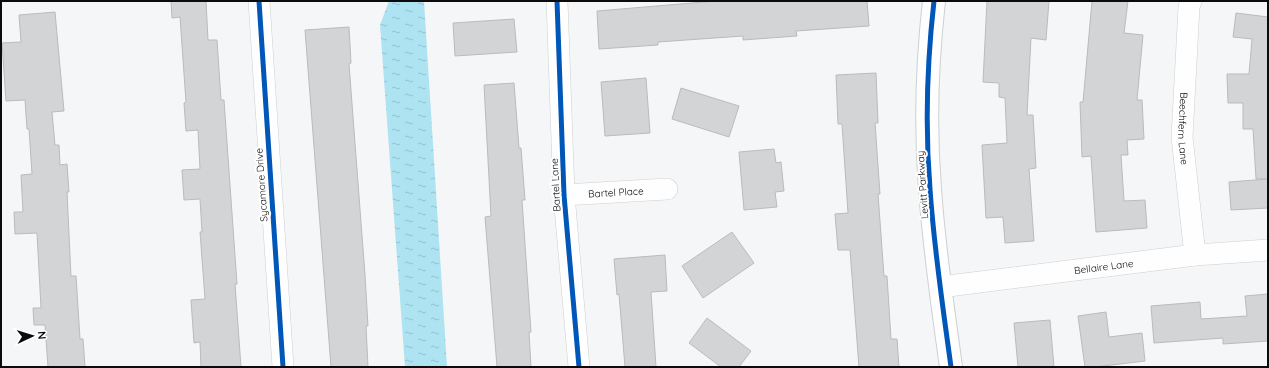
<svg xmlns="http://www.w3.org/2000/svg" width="1269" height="368" font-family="Quicksand,sans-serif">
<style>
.water{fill:url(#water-ripples)}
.building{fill:#d3d4d5;stroke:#bbbbbc}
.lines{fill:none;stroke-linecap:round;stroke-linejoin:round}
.minor-casing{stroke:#cecfd0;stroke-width:22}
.tertiary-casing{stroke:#cecfd0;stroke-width:24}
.minor{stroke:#fefefe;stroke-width:21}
.tertiary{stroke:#fefefe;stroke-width:22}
.cycleway-casing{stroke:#fff;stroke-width:8}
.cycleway{stroke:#0057b8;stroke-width:5}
.labels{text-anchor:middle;stroke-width:4;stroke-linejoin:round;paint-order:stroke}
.street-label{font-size:10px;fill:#0b0b0c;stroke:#fff}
</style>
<defs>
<pattern id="water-ripples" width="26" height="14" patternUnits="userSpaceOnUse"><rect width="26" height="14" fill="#aee3f2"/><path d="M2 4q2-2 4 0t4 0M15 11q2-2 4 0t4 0" fill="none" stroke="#94c1ce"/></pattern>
</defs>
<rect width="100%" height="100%" fill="#f5f6f7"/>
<polygon class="water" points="389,1 424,1 447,367 405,367 380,25"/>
<g class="building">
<polygon points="171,1 206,1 208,40 217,40 221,100 224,100 237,284 235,284 241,367 201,367 200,342 194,343 191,300 205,299 200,232 202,232 200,199 184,200 182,170 200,169 198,130 186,131 184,103 186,102 180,17 172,18"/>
<polygon points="716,1 867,1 869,26 796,31 797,36 743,40 743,36 658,42 658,45 599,49 597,11"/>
<polygon points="987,1 1049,1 1046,40 1031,38 1027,115 1033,115 1036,168 1029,169 1034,241 1005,243 1003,217 986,218 982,145 1007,143 1005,98 999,97 999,83 983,82"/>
<polygon points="1092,1 1128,1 1124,33 1143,35 1137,100 1142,100 1144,139 1127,140 1128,155 1121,155 1124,201 1145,200 1147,228 1096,232 1091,156 1082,157 1080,102 1083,102"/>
<polygon points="55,12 64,111 52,112 55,145 59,145 60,165 67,164 69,192 67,192 71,276 76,276 80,339 83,339 85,367 48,367 45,325 34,325 33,308 41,308 37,233 15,234 14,212 23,212 21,175 32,174 29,129 27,129 25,100 6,101 2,43 21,42 19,15"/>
<polygon points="1236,13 1268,17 1268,179 1256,179 1253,129 1243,129 1243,103 1228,103 1227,74 1249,74 1252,39 1233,37"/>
<polygon points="514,19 517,52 455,56 453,23"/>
<polygon points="349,27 351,63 349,64 365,275 368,326 366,326 368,367 331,367 305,30"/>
<polygon points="876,73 878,123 875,123 880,194 878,194 884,276 887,276 891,339 897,339 899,367 859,367 850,250 838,250 835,214 848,213 842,124 838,124 836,75"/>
<polygon points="646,78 650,133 605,136 601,82"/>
<polygon points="514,83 519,148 521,148 525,200 522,200 531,332 529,332 531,367 497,367 485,217 491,216 484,85"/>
<polygon points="681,88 739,106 729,137 672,119"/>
<polygon points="774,149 776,163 781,162 784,191 775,192 777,207 744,210 739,152"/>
<polygon points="1268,179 1268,208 1231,210 1229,182"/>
<polygon points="732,232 754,263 703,298 682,266"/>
<polygon points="665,255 667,291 651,292 656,367 625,367 619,294 617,295 614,259"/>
<polygon points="1268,294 1268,341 1223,344 1223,338 1154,343 1151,306 1200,302 1201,319 1247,316 1245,296"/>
<polygon points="1106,312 1109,337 1142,333 1145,361 1095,367 1085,367 1078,316"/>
<polygon points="707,318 751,351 739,367 721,367 689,343"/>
<polygon points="1050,320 1054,367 1018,367 1014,323"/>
</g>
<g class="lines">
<g class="minor-casing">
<g id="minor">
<polyline points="259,1 283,367"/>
<polyline points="557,1 564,195 579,367"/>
<path id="s1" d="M1191,1L1189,7L1182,137L1195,255"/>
<path id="s2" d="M564,195L667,189"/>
<path id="s3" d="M940,287L1195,255L1268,250"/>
</g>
</g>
<g class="tertiary-casing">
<path id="tertiary" d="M934,1C927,63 925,127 930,189C934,249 943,308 951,367"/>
</g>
<use href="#minor" class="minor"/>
<use href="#tertiary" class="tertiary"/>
<g class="cycleway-casing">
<g id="cycleway">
<polyline points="259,1 283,367"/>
<polyline points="557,1 564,195 579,367"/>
<path d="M934,1C927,63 925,127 930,189C934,249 943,308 951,367"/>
</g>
</g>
<use href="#cycleway" class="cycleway"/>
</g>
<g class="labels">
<g class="street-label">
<text dy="4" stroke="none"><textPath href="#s1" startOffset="128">Beechfern Lane</textPath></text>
<text transform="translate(261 185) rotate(-94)" y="4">Sycamore Drive</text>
<text transform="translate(555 185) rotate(-93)" y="4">Bartel Lane</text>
<text transform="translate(922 185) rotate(-94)" y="4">Levitt Parkway</text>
<text dy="4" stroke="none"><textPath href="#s2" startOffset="52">Bartel Place</textPath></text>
<text dy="4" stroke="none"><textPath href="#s3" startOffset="165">Bellaire Lane</textPath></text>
</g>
</g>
<rect width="1269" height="368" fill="none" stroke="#0b0b0c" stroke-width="4"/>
<g transform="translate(32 336) rotate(86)" stroke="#ffffff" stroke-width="3" paint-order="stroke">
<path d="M0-3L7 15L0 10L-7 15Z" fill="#0b0b0c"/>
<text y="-6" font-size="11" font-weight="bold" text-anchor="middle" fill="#0b0b0c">N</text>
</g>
</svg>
